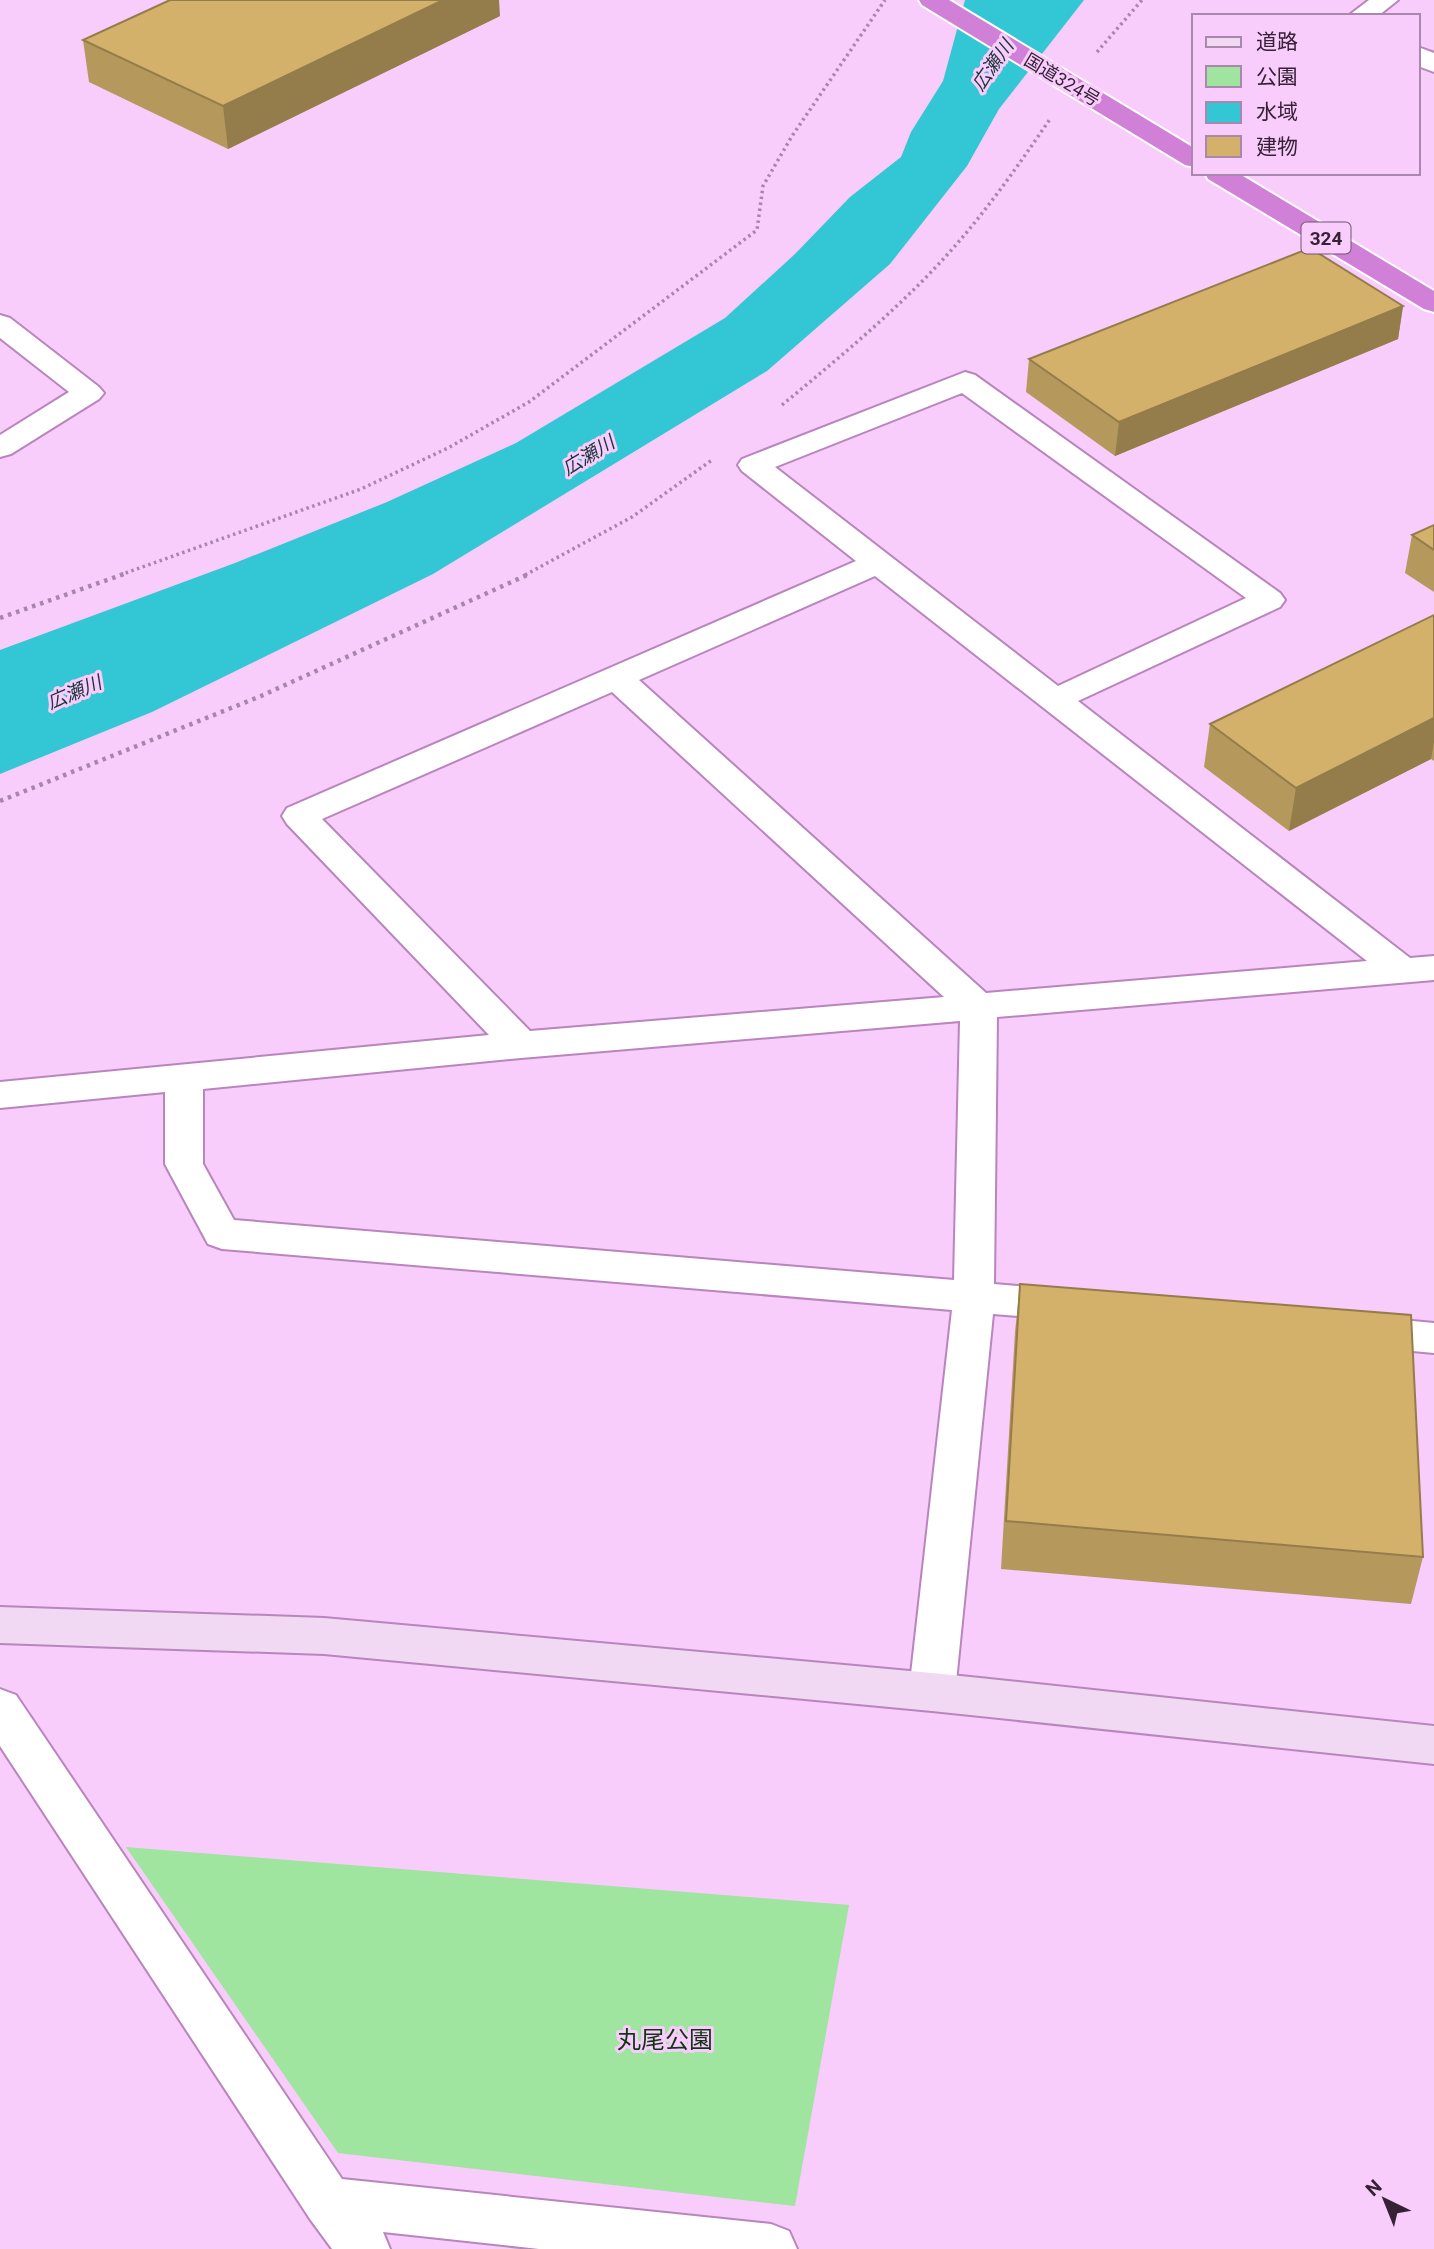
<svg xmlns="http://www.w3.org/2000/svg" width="1434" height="2249" font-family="Roboto,'Noto Sans JP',sans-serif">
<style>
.green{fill:#9fe49f}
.water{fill:#33c7d5}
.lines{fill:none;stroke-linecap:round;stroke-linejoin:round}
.street-casing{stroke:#b885bc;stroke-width:4}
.secondary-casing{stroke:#b885bc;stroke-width:4}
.highway-casing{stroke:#fff;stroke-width:4}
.path-far1{stroke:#a886aa;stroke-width:3.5;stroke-dasharray:2.5 3.5;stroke-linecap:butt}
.path{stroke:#a886aa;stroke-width:4.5;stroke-dasharray:3.5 5;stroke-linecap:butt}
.street{fill:#fff;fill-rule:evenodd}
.secondary{fill:#f1d9f3;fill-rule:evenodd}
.highway{fill:#d180d8;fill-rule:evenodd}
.wall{fill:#b5985c}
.shaded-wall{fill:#947c4b}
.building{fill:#d3b16b;stroke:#947c4b;stroke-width:2}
.labels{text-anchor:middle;stroke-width:6;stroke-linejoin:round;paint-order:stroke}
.far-street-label{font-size:18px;fill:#362137;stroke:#f8ccfb}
.far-water-label{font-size:19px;font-style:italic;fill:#183639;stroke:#f8ccfb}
.shield{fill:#f8ccfb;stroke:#705472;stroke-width:2}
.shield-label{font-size:19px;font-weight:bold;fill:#362137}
.near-park-label{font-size:24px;fill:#123513;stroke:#f8ccfb}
</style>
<rect width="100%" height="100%" fill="#f8ccfb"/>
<polygon class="green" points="126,1847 849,1905 795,2206 338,2153"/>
<polygon class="water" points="965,0 1084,0 999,109 967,166 890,264 767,371 433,574 152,712 0,774 0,650 235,563 387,502 516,443 725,318 795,254 850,197 901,157 911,132 943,81"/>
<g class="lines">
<g class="street-casing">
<g id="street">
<polygon points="1369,0 1398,0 1378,16 1348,16"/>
<polygon points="1418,47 1434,53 1434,72 1418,66"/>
<polygon points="0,315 10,318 99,387 104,393 99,399 11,454 0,457 0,435 69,392 0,338"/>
<path d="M965,372L975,375L1280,593L1285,600L1280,607L1078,701L1410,958L1434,956V980L997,1017L994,1284L1069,1290L1083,1294L1089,1305L1083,1316L1069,1320L993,1314L955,1692L948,1705L932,1711L916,1705L909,1692L952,1310L222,1249L208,1244L165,1164V1092L0,1108V1082L489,1035L287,824L282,816L287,808L856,561L742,471L738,465L742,459ZM962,393L1246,598L1058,686L775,467ZM875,576L1367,961L986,993L639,680ZM612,692L944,997L530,1031L322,819ZM960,1021L954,1280L234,1220L203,1164V1089L521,1058Z"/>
<polygon points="1359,1316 1434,1323 1434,1353 1359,1346 1345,1342 1339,1331 1345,1320"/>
<polygon points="0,1689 16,1695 342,2179 771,2224 789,2231 797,2249 539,2249 383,2232 390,2249 332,2249 310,2219 0,1746"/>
</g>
</g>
<g class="secondary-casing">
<polygon id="secondary" points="0,1607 324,1618 932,1673 1434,1726 1434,1764 932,1711 324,1654 0,1643"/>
</g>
<g class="highway-casing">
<g id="highway">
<polygon points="919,0 949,0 1194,148 1194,167 1185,165 922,5"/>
<polygon points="1205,173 1238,173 1434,291 1434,312 1424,309 1208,179"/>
</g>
</g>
<g class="path-far1">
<polyline points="1097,52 1142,0"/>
<path d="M782,405C839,358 897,310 947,255C985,213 1018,166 1050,119"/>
<polyline points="120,575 361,489 448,448 529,402 757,230 763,186 792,136 885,0"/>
<polyline points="525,575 632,517 712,460"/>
</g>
<g class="path">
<polyline points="0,618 124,574"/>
<polyline points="0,801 261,696 529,574"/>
</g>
<use href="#street" class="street"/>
<use href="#secondary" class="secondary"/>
<use href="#highway" class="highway"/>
</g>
<g class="wall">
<polygon points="500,16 228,149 89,82 83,40"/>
<polygon points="1403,306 1398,339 1115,456 1026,392 1029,359"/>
<polygon points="1434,525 1434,592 1405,573 1412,535"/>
<polygon points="1434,615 1434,761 1431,759 1289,831 1204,767 1210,724"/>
<polygon points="1020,1284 1423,1557 1411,1604 1001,1569 1015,1332"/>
</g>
<g class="shaded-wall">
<polygon points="443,0 499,0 500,16 228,149 223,106"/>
<polygon points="1403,306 1398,339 1115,456 1119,422"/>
<polygon points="1434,718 1434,742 1431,759 1289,831 1296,788"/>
</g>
<g class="building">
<polygon points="170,0 443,0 223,106 83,40"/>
<polygon points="1310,248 1403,306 1119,422 1029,359"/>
<polygon points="1434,525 1434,550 1412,535"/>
<polygon points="1434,615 1434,718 1296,788 1210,724"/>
<polygon points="1020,1284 1411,1315 1423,1557 1006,1521"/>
</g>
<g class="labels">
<g class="far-street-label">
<text transform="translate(1062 80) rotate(31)" y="6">国道324号</text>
</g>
<g class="far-water-label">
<text transform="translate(992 65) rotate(-55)" y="7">広瀬川</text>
<text transform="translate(588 455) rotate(-31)" y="7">広瀬川</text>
<text transform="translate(74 692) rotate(-23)" y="7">広瀬川</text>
</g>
<rect class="shield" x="1301.5" y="222.5" width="49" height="31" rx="5"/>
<g class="shield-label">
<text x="1326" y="245">324</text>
</g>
<g class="near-park-label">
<text x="665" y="2048">丸尾公園</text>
</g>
</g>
<rect x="1192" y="14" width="228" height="161" fill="#f8ccfb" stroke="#aa88ad" stroke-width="2"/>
<rect x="1206" y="37" width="35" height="10" fill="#f1d9f3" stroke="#aa88ad" stroke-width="2"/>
<text x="1256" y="49" font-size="21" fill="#362137">道路</text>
<rect x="1206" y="66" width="35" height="21" fill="#9fe49f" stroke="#aa88ad" stroke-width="2"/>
<text x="1256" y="84" font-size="21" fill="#362137">公園</text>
<rect x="1206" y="102" width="35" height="21" fill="#33c7d5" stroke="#aa88ad" stroke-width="2"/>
<text x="1256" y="119" font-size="21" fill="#362137">水域</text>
<rect x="1206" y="136" width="35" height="21" fill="#d3b16b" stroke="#aa88ad" stroke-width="2"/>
<text x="1256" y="154" font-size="21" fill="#362137">建物</text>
<g transform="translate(1385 2200) rotate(317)" stroke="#f8ccfb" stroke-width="5" paint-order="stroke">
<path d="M0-5L12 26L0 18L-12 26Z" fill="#362137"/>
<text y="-10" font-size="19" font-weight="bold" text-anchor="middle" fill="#362137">N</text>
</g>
</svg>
